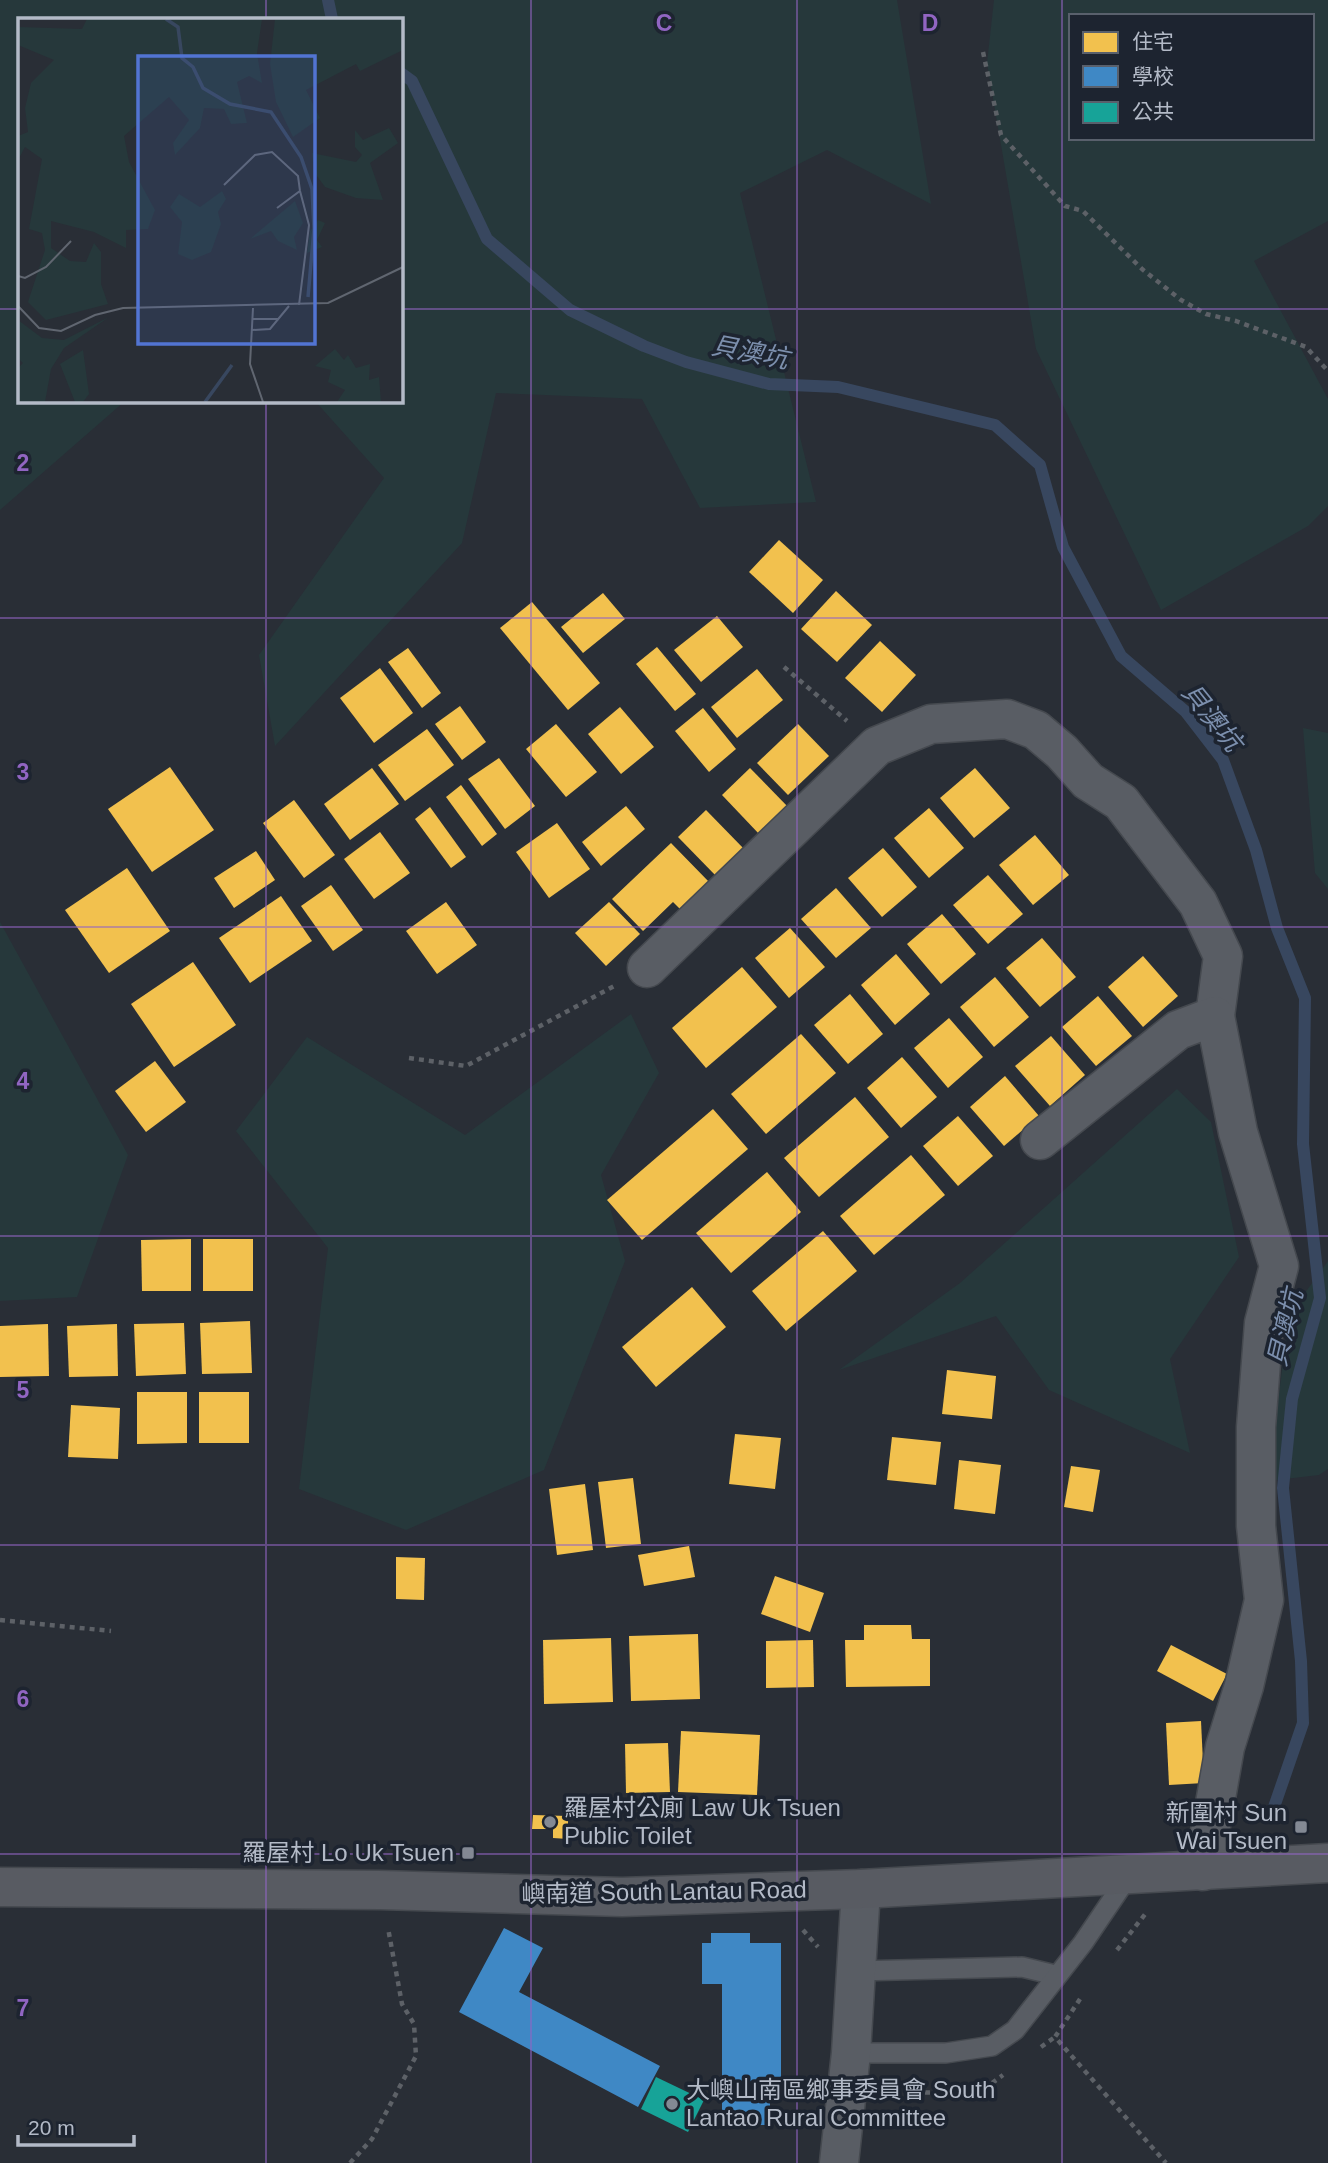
<svg xmlns="http://www.w3.org/2000/svg" width="1328" height="2163" font-family="Helvetica,'Noto Sans TC',sans-serif">
<style>
.green{fill:#26383b;fill-rule:evenodd}
.homes{fill:#f2c14e}
.schools{fill:#3f88c5}
.public{fill:#17a398}
.lines{fill:none;stroke-linecap:round;stroke-linejoin:round}
.stream{stroke:#38475f;stroke-width:12}
.service-casing{stroke:#45494f;stroke-width:22}
.minor-casing{stroke:#45494f;stroke-width:41}
.secondary-casing{stroke:#45494f;stroke-width:41}
.path{stroke:#5d6167;stroke-width:4.5;stroke-dasharray:5 5;stroke-linecap:butt}
.service{stroke:#595d64;stroke-width:19}
.minor{stroke:#595d64;stroke-width:38}
.secondary{stroke:#585b62;stroke-width:38}
.grid{fill:none;stroke:#9165c2;stroke-width:2;stroke-opacity:0.55}
.poi-dot{fill:#838994;stroke:#1d2430;stroke-width:2.5}
.labels{text-anchor:middle;stroke-width:7;stroke-linejoin:round;paint-order:stroke}
.poi-label{font-size:24px;fill:#b3bac7;stroke:#1d2430;text-anchor:start}
.street-label{font-size:24px;fill:#b3bac7;stroke:#1d2430}
.water-label{font-size:26px;font-style:italic;fill:#7c8fad;stroke:#1d2430}
.inset-river{fill:none;stroke:#38475f;stroke-width:3.5}
.inset-road{fill:none;stroke:#606670;stroke-width:2}
.view{fill:#5274d2;fill-opacity:0.15;stroke:#5274d2;stroke-width:3.5}
.inset-edge{fill:none;stroke:#b3bac7;stroke-width:3.5}
.grid-label{font-size:23px;text-anchor:middle;font-weight:bold;fill:#9165c2;stroke:#1d2430;stroke-width:7;stroke-linejoin:round;paint-order:stroke}
</style>
<rect width="100%" height="100%" fill="#292e36"/>
<g class="green">
<polygon points="0,0 897,0 931,204 827,150 740,193 816,502 700,508 642,399 496,393 462,543 275,746 259,655 384,478 315,401 401,401 401,19 19,19 19,401 125,401 0,510"/>
<path d="M994,0H1328V221L1254,261L1328,399V506L1308,526L1161,610L1036,349L987,63ZM1071,16H1312V138H1071Z"/>
<polygon points="1303,728 1328,733 1328,889 1315,873"/>
<polygon points="0,922 128,1155 77,1297 0,1301"/>
<polygon points="631,1014 659,1073 601,1175 625,1261 544,1470 406,1530 299,1489 328,1248 236,1131 307,1037 465,1135"/>
<polygon points="1177,1089 1211,1122 1239,1257 1170,1359 1190,1453 1049,1390 996,1316 839,1370 960,1283"/>
<polygon points="1328,1261 1328,1469 1319,1475 1268,1481 1289,1315"/>
</g>
<g class="homes">
<polygon points="779,540 823,580 793,613 749,572"/>
<polygon points="836,591 872,625 837,662 801,629"/>
<polygon points="603,593 625,619 583,653 561,627"/>
<polygon points="532,602 600,683 568,710 500,628"/>
<polygon points="717,616 743,647 701,682 674,650"/>
<polygon points="880,641 916,675 882,712 845,678"/>
<polygon points="657,647 696,694 675,711 636,664"/>
<polygon points="408,648 441,693 422,708 388,662"/>
<polygon points="380,668 413,713 374,743 340,698"/>
<polygon points="757,669 783,700 737,738 711,707"/>
<polygon points="460,706 486,742 462,760 435,724"/>
<polygon points="620,707 654,747 621,774 588,734"/>
<polygon points="703,708 736,749 709,772 675,731"/>
<polygon points="556,724 597,772 566,797 526,749"/>
<polygon points="798,724 829,756 788,795 757,763"/>
<polygon points="427,729 454,765 405,801 378,765"/>
<polygon points="499,758 535,806 505,829 468,779"/>
<polygon points="170,767 214,830 152,872 108,809"/>
<polygon points="372,768 399,804 350,840 324,804"/>
<polygon points="750,768 789,808 760,835 722,795"/>
<polygon points="975,768 1010,808 974,838 940,798"/>
<polygon points="461,785 497,834 482,846 446,797"/>
<polygon points="294,800 335,855 304,878 263,823"/>
<polygon points="626,806 645,829 601,866 582,842"/>
<polygon points="430,807 466,857 451,868 415,819"/>
<polygon points="929,808 964,848 929,878 894,838"/>
<polygon points="706,810 745,850 717,877 678,837"/>
<polygon points="557,823 590,869 549,898 516,852"/>
<polygon points="380,832 410,873 374,899 344,859"/>
<polygon points="1035,835 1069,875 1033,905 999,865"/>
<polygon points="671,843 710,883 681,910 673,902 643,931 612,899"/>
<polygon points="883,848 917,887 882,917 848,878"/>
<polygon points="256,851 275,880 234,908 214,878"/>
<polygon points="127,868 170,931 109,973 65,910"/>
<polygon points="988,875 1023,914 988,944 953,905"/>
<polygon points="331,885 363,930 333,951 301,906"/>
<polygon points="836,888 871,928 836,958 801,919"/>
<polygon points="281,896 312,941 250,983 219,938"/>
<polygon points="446,902 477,945 437,974 406,931"/>
<polygon points="609,902 640,934 606,966 575,933"/>
<polygon points="942,914 976,954 941,984 907,944"/>
<polygon points="790,928 825,967 789,998 755,958"/>
<polygon points="1042,938 1076,977 1040,1007 1006,968"/>
<polygon points="896,954 930,994 895,1025 861,985"/>
<polygon points="1143,956 1178,996 1143,1027 1108,987"/>
<polygon points="193,962 236,1025 174,1067 131,1004"/>
<polygon points="742,967 777,1007 706,1068 672,1028"/>
<polygon points="995,977 1029,1017 994,1047 960,1007"/>
<polygon points="850,994 883,1034 848,1064 814,1025"/>
<polygon points="1098,996 1132,1036 1096,1066 1062,1027"/>
<polygon points="949,1018 983,1057 948,1088 914,1048"/>
<polygon points="801,1034 836,1073 766,1134 731,1094"/>
<polygon points="1051,1036 1085,1075 1050,1106 1015,1066"/>
<polygon points="902,1057 937,1097 901,1128 867,1088"/>
<polygon points="155,1061 186,1102 146,1132 115,1091"/>
<polygon points="1005,1076 1039,1116 1004,1146 970,1107"/>
<polygon points="855,1097 889,1137 819,1197 784,1158"/>
<polygon points="713,1109 748,1149 642,1240 607,1200"/>
<polygon points="958,1116 993,1156 958,1186 923,1146"/>
<polygon points="911,1155 945,1195 874,1255 840,1216"/>
<polygon points="767,1172 801,1212 731,1273 696,1233"/>
<polygon points="823,1231 857,1271 786,1331 752,1291"/>
<polygon points="191,1239 191,1291 142,1291 141,1240"/>
<rect x="203" y="1239" width="50" height="52"/>
<polygon points="692,1287 726,1327 656,1387 622,1347"/>
<polygon points="250,1321 252,1373 202,1374 200,1323"/>
<polygon points="184,1323 186,1374 136,1376 134,1324"/>
<polygon points="48,1324 49,1376 0,1377 0,1326"/>
<polygon points="117,1324 118,1376 69,1377 67,1326"/>
<polygon points="947,1370 996,1376 992,1419 942,1414"/>
<polygon points="137,1392 187,1392 187,1443 137,1444"/>
<rect x="199" y="1392" width="50" height="51"/>
<polygon points="71,1405 120,1408 118,1459 68,1457"/>
<polygon points="735,1434 781,1438 775,1489 729,1484"/>
<polygon points="892,1437 941,1442 936,1485 887,1480"/>
<polygon points="959,1460 1001,1465 995,1514 954,1509"/>
<polygon points="1071,1466 1100,1470 1093,1512 1064,1507"/>
<polygon points="633,1478 641,1544 606,1548 598,1482"/>
<polygon points="585,1484 593,1550 557,1555 549,1489"/>
<polygon points="689,1546 695,1577 644,1586 638,1555"/>
<polygon points="396,1557 425,1558 424,1600 396,1599"/>
<polygon points="775,1576 824,1593 810,1632 761,1614"/>
<polygon points="864,1625 911,1625 912,1639 930,1639 930,1686 846,1687 845,1640 864,1640"/>
<polygon points="698,1634 700,1699 631,1701 629,1636"/>
<polygon points="611,1638 613,1702 544,1704 543,1640"/>
<polygon points="813,1640 814,1687 766,1688 766,1641"/>
<polygon points="1171,1645 1227,1674 1213,1701 1157,1671"/>
<polygon points="1201,1721 1204,1783 1169,1785 1166,1723"/>
<polygon points="681,1731 760,1735 757,1795 678,1792"/>
<polygon points="668,1743 670,1792 626,1793 625,1744"/>
<polygon points="533,1815 568,1816 568,1839 553,1838 553,1829 532,1829"/>
</g>
<g class="schools">
<polygon points="504,1928 543,1948 519,1992 660,2066 638,2107 459,2012"/>
<polygon points="711,1933 750,1933 750,1943 781,1943 781,2097 770,2097 770,2125 722,2125 722,1984 702,1984 702,1943 711,1943"/>
</g>
<polygon class="public" points="656,2077 704,2100 688,2132 641,2109"/>
<g class="lines">
<g class="stream">
<polyline points="328,0 332,19"/>
<polyline points="401,73 412,81 487,239 570,310 644,346 686,362 769,384 838,387 995,425 1040,465 1063,547 1121,656 1186,712 1223,760 1256,850 1277,928 1305,998 1303,1144 1320,1298 1292,1399 1283,1488 1301,1661 1303,1723 1273,1810"/>
</g>
<g class="service-casing">
<g id="service">
<polyline points="857,1971 1022,1967 1055,1975"/>
<polyline points="851,2053 946,2053 992,2046 1015,2030 1083,1943 1129,1875"/>
</g>
</g>
<g class="minor-casing">
<g id="minor">
<polyline points="647,968 877,746 931,724 1007,719 1036,730 1062,752 1088,781 1121,802 1198,903 1223,956 1215,1016"/>
<polyline points="1040,1140 1178,1030 1215,1016 1238,1132 1279,1266 1264,1323 1256,1427 1256,1526 1264,1600 1244,1686 1225,1747 1203,1871"/>
<polyline points="839,2163 851,2053 861,1889"/>
</g>
</g>
<g class="secondary-casing">
<polyline id="secondary" points="0,1887 380,1890 622,1897 861,1889 1328,1863"/>
</g>
<g class="path">
<polyline points="983,52 1001,135 1065,206 1083,211 1142,269 1181,300 1206,314 1236,321 1306,347 1328,371"/>
<polyline points="784,667 847,721"/>
<polyline points="409,1058 466,1066 616,985"/>
<polyline points="0,1620 111,1631"/>
<polyline points="803,1930 818,1947"/>
<polyline points="1117,1950 1146,1913"/>
<polyline points="1080,1999 1055,2037 1166,2163"/>
<polyline points="1041,2047 1055,2037"/>
<polyline points="885,2093 980,2092 1003,2075"/>
<polyline points="350,2163 372,2139 416,2056 414,2024 402,2004 388,1928"/>
</g>
<use href="#service" class="service"/>
<use href="#minor" class="minor"/>
<use href="#secondary" class="secondary"/>
</g>
<path class="grid" d="M266,0V19M531,0V2163M797,0V2163M1062,0V2163M0,309H19M401,309H1328M266,401V2163M0,618H1328M0,927H1328M0,1236H1328M0,1545H1328M0,1854H1328"/>
<g class="poi-dot">
<circle cx="550" cy="1822" r="7"/>
<rect x="1294" y="1820" width="14" height="14" rx="3.5"/>
<rect x="461" y="1846" width="14" height="14" rx="3.5"/>
<circle cx="672" cy="2104" r="7"/>
</g>
<g class="labels">
<g class="poi-label">
<text x="564" y="1816">羅屋村公廁 Law Uk Tsuen<tspan x="564" dy="28">Public Toilet</tspan></text>
<text x="1287" y="1821" text-anchor="end">新圍村 Sun<tspan x="1287" dy="28">Wai Tsuen</tspan></text>
<text x="454" y="1861" text-anchor="end">羅屋村 Lo Uk Tsuen</text>
<text x="686" y="2098">大嶼山南區鄉事委員會 South<tspan x="686" dy="28">Lantao Rural Committee</tspan></text>
</g>
<g class="street-label">
<text transform="translate(664 1892) rotate(-1)" y="8">嶼南道 South Lantau Road</text>
</g>
<g class="water-label">
<text transform="translate(750 352) rotate(11)" y="9">貝澳坑</text>
<text transform="translate(1212 717) rotate(51)" y="9">貝澳坑</text>
<text transform="translate(1285 1328) rotate(-77)" y="9">貝澳坑</text>
</g>
</g>
<g transform="translate(18 18)">
<rect width="385" height="385" fill="#292e36"/>
<path d="M69,1H244L239,35L244,65L231,58L219,64L229,105L213,106L206,91L186,90L182,110L157,137L155,125L171,102L151,79L106,118L111,144L137,192L130,211L108,212V230L76,214L33,203V230L52,243L68,244L76,225L83,234V266L90,286L28,302L10,284L27,232L24,215L11,211L24,141L7,129L0,142V118L10,114L7,90L13,65L36,42L0,27V9L64,11ZM257,1H385V32L342,53L338,46L288,72L302,100L275,119L258,84L252,46ZM371,110L380,125L352,145L365,182L338,180L307,169L296,154L294,135L338,144L344,137L337,129V112L345,122ZM204,173L208,181L200,194L203,206L193,234L174,242L160,236L164,204L152,189L161,176L182,189ZM277,183L285,205L276,219L279,232L260,223L253,213L232,221ZM300,202L307,205L299,222L304,229L289,235L292,213ZM91,299L46,330L33,351L27,384H0V350L5,345L0,340V302L24,320L46,322ZM317,331L326,342L330,337L338,350L352,346L351,362L361,359L363,384H319L327,372L310,364L313,352L297,348ZM65,332L71,376L65,384H57L42,346Z" fill="#26383b"/>
<path class="inset-river" d="M148,1L160,9L164,40L175,49L185,70L212,86L253,94L283,139L294,171L296,211L290,279M187,384L214,347"/>
<path class="inset-road" d="M206,167L237,137L254,134L280,158L282,173M259,190L282,173L291,207L281,287M0,258L7,260L28,249L53,223M0,288L21,310L43,313L77,297L105,290L310,285L385,249M235,290L232,346L245,384M235,301H261M234,312L252,311L271,288"/>
<path class="view" d="M120,38H297V326H120Z"/>
<rect width="385" height="385" class="inset-edge"/>
</g>
<g class="grid-label">
<text x="664" y="31">C</text>
<text x="930" y="31">D</text>
<text x="23" y="471">2</text>
<text x="23" y="780">3</text>
<text x="23" y="1089">4</text>
<text x="23" y="1398">5</text>
<text x="23" y="1707">6</text>
<text x="23" y="2016">7</text>
</g>
<rect x="1069" y="14" width="245" height="126" fill="#1d2430" stroke="#59606c" stroke-width="2"/>
<rect x="1083" y="32" width="35" height="21" fill="#f2c14e" stroke="#59606c" stroke-width="2"/>
<text x="1132" y="49" font-size="21" fill="#b3bac7">住宅</text>
<rect x="1083" y="66" width="35" height="21" fill="#3f88c5" stroke="#59606c" stroke-width="2"/>
<text x="1132" y="84" font-size="21" fill="#b3bac7">學校</text>
<rect x="1083" y="102" width="35" height="21" fill="#17a398" stroke="#59606c" stroke-width="2"/>
<text x="1132" y="119" font-size="21" fill="#b3bac7">公共</text>
<path d="M18 2135v10h116v-10" fill="none" stroke="#b3bac7" stroke-width="3.5"/>
<text x="28" y="2135" font-size="21" fill="#b3bac7" stroke="#1d2430" stroke-width="5" paint-order="stroke">20 m</text>
</svg>
